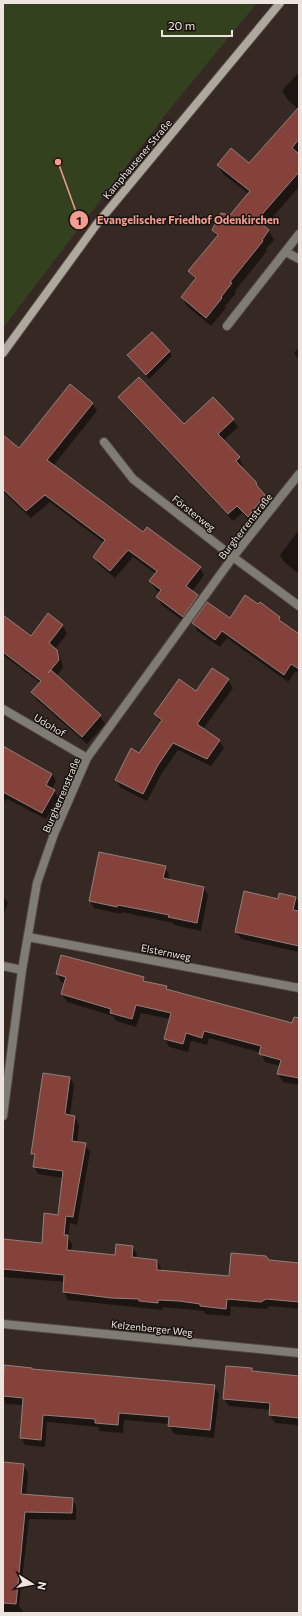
<svg xmlns="http://www.w3.org/2000/svg" width="302" height="1616" font-family="Commissioner,sans-serif">
<style>
.green{fill:#34411f}
.shadow{fill:#0007}
.building{fill:#85423b;stroke:#917f7c}
.lines{fill:none;stroke-linecap:round;stroke-linejoin:round}
.service-casing{stroke:#534741;stroke-width:10}
.minor-casing{stroke:#534741;stroke-width:10}
.secondary-casing{stroke:#534741;stroke-width:10}
.service{stroke:#7f7b75;stroke-width:8}
.minor{stroke:#7f7b75;stroke-width:8}
.secondary{stroke:#aea89e;stroke-width:8}
.labels{text-anchor:middle;stroke-width:3;stroke-linejoin:round;paint-order:stroke}
.street-label{font-size:10px;fill:#ede4e0;stroke:#191310}
.leader{fill:none;stroke:#f59c91;stroke-width:1.5}
.callout-dot{fill:#f59c91;stroke:#191310;stroke-width:1.5}
.mark-label{font-size:12px;text-anchor:middle;font-weight:bold;fill:#111}
.callout-label{font-size:11px;text-anchor:middle;font-weight:bold;fill:#f59c91;stroke:#191310;stroke-width:3;stroke-linejoin:round;paint-order:stroke}
</style>
<rect width="100%" height="100%" fill="#362923"/>
<polygon class="green" points="3,3 257,3 173,105 3,328"/>
<g class="shadow">
<polygon points="299,72 299,187 264,227 269,231 274,240 266,249 267,251 235,291 236,293 225,306 226,308 211,326 187,306 182,297 195,280 190,271 217,238 213,230 230,216 249,194 223,174 218,165 250,164 298,109 288,100 282,91"/>
<polygon points="299,347 299,361 294,353"/>
<polygon points="169,352 172,356 149,379 128,355"/>
<polygon points="119,397 184,426 233,420 238,427 223,441 239,458 243,466 241,468 256,483 269,504 253,524 242,513 233,521 124,405"/>
<polygon points="92,403 97,411 53,466 143,534 200,568 204,575 192,592 198,596 202,604 187,624 162,605 157,597 160,593 155,589 150,581 156,574 133,557 115,578 99,565 94,557 104,543 50,502 31,518 3,492 3,458 19,449"/>
<polygon points="299,530 299,574 284,562 280,555"/>
<polygon points="48,615 63,626 67,634 55,649 61,659 63,668 56,676 100,716 105,724 87,744 37,700 32,692 40,683 3,655 3,617 32,637"/>
<polygon points="279,618 283,624 299,635 299,673 296,671 288,682 227,638 220,647 197,631 193,623 230,619"/>
<polygon points="228,680 233,688 203,729 219,741 224,748 211,766 178,750 162,773 147,801 121,788 116,780 139,754 161,723 155,714"/>
<polygon points="3,747 52,774 56,781 52,789 54,790 58,797 46,819 7,799 5,801 3,800"/>
<polygon points="165,867 169,875 168,880 204,888 208,895 201,931 174,925 173,923 122,912 121,914 94,908 90,901"/>
<polygon points="3,896 8,903 3,916"/>
<polygon points="296,898 299,904 299,952 241,939 236,932 279,900"/>
<polygon points="57,974 143,978 146,982 166,987 168,990 299,1029 299,1085 283,1082 278,1074 281,1066 265,1062 261,1053 209,1038 207,1045 191,1041 188,1052 169,1047 165,1039 170,1019 141,1013 136,1027 116,1021 113,1016 67,1002 62,994 65,983 61,982"/>
<polygon points="70,1078 74,1085 70,1116 75,1117 79,1125 77,1143 85,1144 90,1152 77,1225 70,1223 68,1238 72,1244 71,1251 116,1257 133,1247 137,1255 137,1259 157,1260 161,1268 161,1271 230,1277 268,1261 299,1264 299,1309 270,1306 266,1309 231,1306 230,1316 205,1314 204,1311 162,1307 162,1310 68,1300 64,1292 65,1282 4,1277 3,1240 42,1244 59,1216 63,1178 38,1174 34,1167 35,1158 32,1154"/>
<polygon points="5,1366 32,1370 214,1386 219,1394 214,1438 174,1434 169,1424 124,1420 123,1433 100,1431 98,1427 47,1422 45,1447 25,1445 21,1437 23,1405 6,1404 3,1398"/>
<polygon points="251,1369 253,1372 299,1377 299,1428 297,1425 275,1423 270,1415 271,1410 229,1406 224,1398"/>
<polygon points="3,1463 23,1465 28,1473 26,1496 72,1499 76,1506 76,1520 29,1519 19,1606 24,1613 3,1613"/>
</g>
<g class="building">
<polygon points="299,107 299,139 292,148 299,154 299,172 257,220 269,230 262,240 263,241 230,282 232,283 221,297 222,298 206,318 181,297 196,278 188,271 218,235 212,230 221,213 230,215 250,191 217,165 231,148 249,163"/>
<polygon points="152,332 170,351 146,375 127,355"/>
<polygon points="139,377 184,424 213,397 234,419 218,434 240,457 236,461 256,482 257,486 265,495 248,517 237,506 228,514 118,397"/>
<polygon points="70,384 93,403 47,460 143,532 147,527 201,567 186,586 198,595 183,617 156,597 161,590 149,581 157,571 128,550 110,571 93,557 105,540 45,495 26,511 3,489 3,435 19,448"/>
<polygon points="245,595 258,604 260,602 280,617 279,620 299,634 299,669 291,664 284,675 222,631 215,640 192,623 207,602 230,618"/>
<polygon points="48,613 63,625 49,643 57,650 59,660 48,673 51,670 101,715 82,737 31,692 41,681 3,652 3,615 31,636"/>
<polygon points="212,668 229,679 197,724 220,740 207,759 173,743 158,765 143,794 115,780 131,748 139,753 162,720 154,714 179,679 196,691"/>
<polygon points="3,746 52,774 46,785 55,790 42,813 3,792"/>
<polygon points="99,852 166,866 163,878 204,887 197,923 168,917 169,915 118,905 117,907 89,901"/>
<polygon points="244,891 278,899 279,893 296,897 293,910 299,911 299,946 235,932"/>
<polygon points="61,955 144,977 143,981 167,986 166,989 292,1023 294,1017 299,1018 299,1078 277,1074 281,1060 259,1054 261,1046 204,1031 202,1038 186,1033 183,1044 164,1039 171,1013 136,1005 132,1019 110,1013 111,1009 61,994 66,977 56,974"/>
<polygon points="43,1073 70,1077 65,1114 75,1116 72,1141 86,1143 73,1217 66,1216 64,1235 68,1235 67,1250 115,1255 116,1244 133,1246 132,1257 157,1260 157,1270 229,1276 231,1253 266,1256 269,1260 299,1263 299,1302 266,1299 261,1302 227,1299 226,1309 200,1306 200,1304 179,1301 158,1300 158,1303 139,1301 139,1299 111,1298 63,1292 64,1275 3,1269 3,1239 42,1243 44,1213 58,1215 63,1171 33,1167 35,1154 31,1154"/>
<polygon points="4,1365 32,1368 32,1369 215,1385 210,1430 168,1426 169,1417 119,1413 118,1425 95,1423 95,1419 43,1415 41,1440 20,1438 23,1398 3,1396"/>
<polygon points="226,1366 252,1368 252,1371 299,1376 299,1418 269,1415 270,1403 223,1399"/>
<polygon points="3,1462 24,1464 21,1494 73,1498 72,1513 25,1512 16,1604 3,1603"/>
</g>
<g class="lines">
<g class="service-casing">
<polyline id="service" points="227,326 299,234"/>
</g>
<g class="minor-casing">
<g id="minor">
<polyline points="286,252 299,259"/>
<polyline points="104,442 133,479 233,557 299,606"/>
<polyline points="3,709 87,758"/>
<polyline points="28,937 299,988"/>
<polyline points="3,966 22,970"/>
<polyline points="3,1116 22,970 37,883 54,834 87,758 233,557 299,474"/>
<polyline points="3,1324 299,1353"/>
</g>
</g>
<g class="secondary-casing">
<polyline id="secondary" points="3,353 96,225 280,3"/>
</g>
<use href="#service" class="service"/>
<use href="#minor" class="minor"/>
<use href="#secondary" class="secondary"/>
</g>
<g class="labels">
<g class="street-label">
<text transform="translate(137 159) rotate(-50)" y="4">Kamphausener Straße</text>
<text transform="translate(194 513) rotate(38)" y="4">Försterweg</text>
<text transform="translate(245 526) rotate(-52)" y="4">Burgherrenstraße</text>
<text transform="translate(50 725) rotate(31)" y="4">Udohof</text>
<text transform="translate(61 795) rotate(-67)" y="4">Burgherrenstraße</text>
<text transform="translate(166 952) rotate(11)" y="4">Elsternweg</text>
<text transform="translate(152 1328) rotate(6)" y="4">Kelzenberger Weg</text>
</g>
</g>
<path class="leader" d="M58 162L79 220"/>
<g class="callout-dot">
<circle cx="58" cy="162" r="4"/>
<circle cx="79" cy="220" r="10"/>
</g>
<g class="mark-label">
<text x="79" y="225">1</text>
</g>
<g class="callout-label">
<text x="188" y="224">Evangelischer Friedhof Odenkirchen</text>
</g>
<rect width="302" height="1616" fill="none" stroke="#ede4e0" stroke-width="8"/>
<g transform="translate(32 1584) rotate(101)" stroke="#191310" stroke-width="3" paint-order="stroke">
<path d="M0-3L7 15L0 10L-7 15Z" fill="#ede4e0"/>
<text y="-6" font-size="11" font-weight="bold" text-anchor="middle" fill="#ede4e0">N</text>
</g>
<path d="M162 30v6h70v-6" fill="none" stroke="#ede4e0" stroke-width="2"/>
<text x="168" y="30" font-size="12" fill="#ede4e0" stroke="#191310" stroke-width="3" paint-order="stroke">20 m</text>
</svg>
